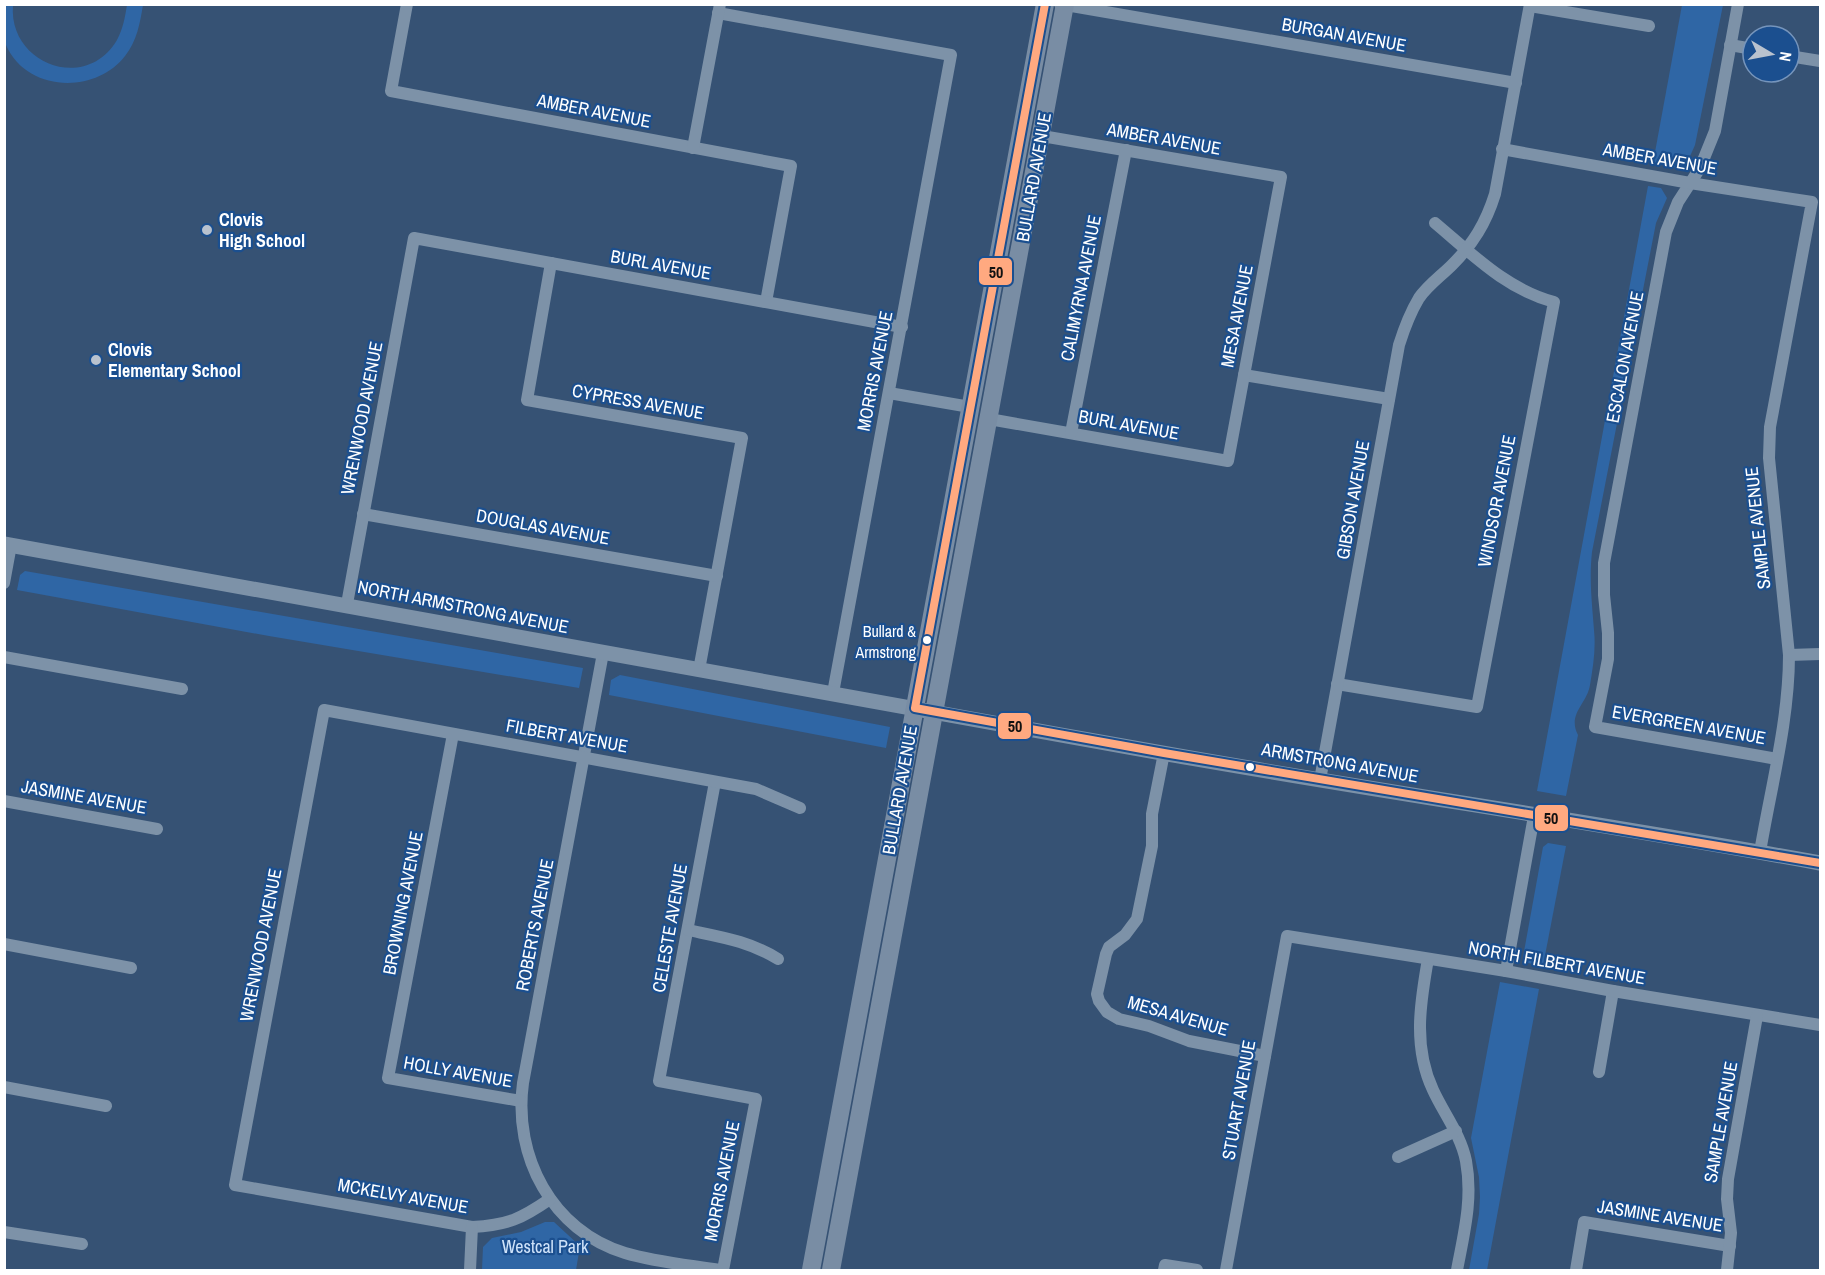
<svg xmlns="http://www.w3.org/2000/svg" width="1825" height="1275" font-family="'Archivo Narrow',sans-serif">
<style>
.green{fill:#2f66a5}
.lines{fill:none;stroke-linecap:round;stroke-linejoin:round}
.minor{stroke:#7d92a8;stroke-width:12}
.tertiary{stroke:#7d92a8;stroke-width:15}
.secondary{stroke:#798da4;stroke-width:18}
.bus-1-casing{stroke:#1b4f8f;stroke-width:12}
.bus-1{stroke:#ffa980;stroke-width:8}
.poi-dot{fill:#b9c2ce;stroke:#1b4f8f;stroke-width:2}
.bus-dot{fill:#fff;stroke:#1b4f8f;stroke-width:2}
.labels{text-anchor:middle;stroke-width:4.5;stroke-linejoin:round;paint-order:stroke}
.bus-label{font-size:16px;fill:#fff;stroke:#1b4f8f;text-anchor:end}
.street-label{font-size:18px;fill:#fff;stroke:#1b4f8f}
.poi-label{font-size:18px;font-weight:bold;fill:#fff;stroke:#1b4f8f;text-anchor:start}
.park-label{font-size:18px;fill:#cfe3fa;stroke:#1b4f8f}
.line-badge{stroke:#1b4f8f;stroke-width:2}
.pale-badge-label{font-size:16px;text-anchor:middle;font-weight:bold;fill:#111}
</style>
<rect width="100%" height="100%" fill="#365274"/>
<g class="green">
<path d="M4,5H13C8,64 86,93 117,40C123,29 125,17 127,5H143C140,23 137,41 125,56C96,94 27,93 6,45C1,35 4,16 4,5Z"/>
<polygon points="1682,5 1723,5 1695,145 1687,163 1678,168 1653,163"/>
<path d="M1648,186L1661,188L1667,198L1656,223L1592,552C1589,580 1592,602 1594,630C1596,649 1593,667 1590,685C1587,704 1567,714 1578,735L1566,796L1537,791Z"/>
<polygon points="25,571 583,668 579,688 269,636 17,590 20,575"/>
<polygon points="620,675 890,727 886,748 609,695 611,680"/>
<polygon points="1548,843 1566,846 1543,966 1528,963 1523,957 1543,847"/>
<polygon points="1500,982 1539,989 1487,1270 1469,1270 1479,1214 1480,1197 1479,1177 1471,1138"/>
<polygon points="545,1222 554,1222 580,1246 576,1270 482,1270 483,1247 492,1238 521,1232"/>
</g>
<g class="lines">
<g class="minor">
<polyline points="407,4 391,91 791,166 766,302"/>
<polyline points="1060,4 1516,83"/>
<polyline points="1738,4 1715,131 1700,168 1678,202 1666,232 1604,563 1604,595 1608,633 1608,659 1595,727 1777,759"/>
<polyline points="1530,6 1649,26"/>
<polyline points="718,13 951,55 833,693"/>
<polyline points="1730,45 1753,49"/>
<polyline points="1789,56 1820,61"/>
<polyline points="693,148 720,4"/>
<path d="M1502,149L1690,183L1812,202L1770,427L1769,458L1789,655C1789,720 1771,787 1760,852"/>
<polyline points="551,263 527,400 742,438 699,670"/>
<polyline points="1244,375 1389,399"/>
<polyline points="889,393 970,407"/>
<polyline points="989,419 1228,461 1281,177 1042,136"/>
<polyline points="1071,433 1126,150"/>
<polyline points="363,514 717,576"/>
<polyline points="4,583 11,545"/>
<polyline points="347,604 414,238 902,327"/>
<path d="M603,653L523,1083C513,1156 552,1231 625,1253C655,1262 689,1265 720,1270"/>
<polyline points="1789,655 1820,654"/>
<polyline points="4,657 182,689"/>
<path d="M1337,684L1477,707L1554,302C1506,289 1472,254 1435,223"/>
<polyline points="453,734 388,1078 521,1101"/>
<polyline points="1164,753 1152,814 1152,846 1137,919 1125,935 1109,947 1106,954 1097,994 1099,1001 1107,1012 1119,1019 1149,1026 1189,1041 1265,1056"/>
<path d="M1320,780L1399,345C1404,329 1410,313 1419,298C1428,285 1441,276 1452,265C1473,244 1486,223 1495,194L1530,4"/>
<polyline points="715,782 659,1081 756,1099 723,1270"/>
<polyline points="4,801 157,829"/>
<path d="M688,930C721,937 749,941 778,959"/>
<polyline points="4,944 131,968"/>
<path d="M1428,959C1420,1004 1413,1047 1433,1090C1444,1114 1461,1135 1466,1161C1473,1199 1464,1233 1457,1270"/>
<polyline points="1506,971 1534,816"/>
<polyline points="1599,1072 1613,991"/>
<polyline points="4,1087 106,1106"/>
<polyline points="1398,1157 1456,1131"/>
<path d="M550,1199C521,1219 508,1225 472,1227L235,1185L324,710L756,789L800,808"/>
<polyline points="4,1232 82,1244"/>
<polyline points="470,1270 472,1227"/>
<polyline points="1164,1270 1165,1265 1197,1270"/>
<polyline points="1226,1270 1287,936 1506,971 1613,991 1820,1025"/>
<polyline points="1576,1270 1584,1222 1730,1246"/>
<polyline points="1727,1270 1731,1233 1727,1199 1728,1179 1757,1016"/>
</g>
<path class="tertiary" d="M4,544C391,612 776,685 1162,753C1381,792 1602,823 1820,863"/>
<g class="secondary">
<polyline points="811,1270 1045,4"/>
<polyline points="831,1270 1065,4"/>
</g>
<g class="bus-1-casing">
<polyline id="bus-1" points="1045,4 915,708 1164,753 1820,863"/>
</g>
<use href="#bus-1" class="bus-1"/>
</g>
<g class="poi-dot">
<circle cx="207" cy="230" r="6"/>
<circle cx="96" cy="360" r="6"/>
</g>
<g class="bus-dot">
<circle cx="927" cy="640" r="5"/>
<circle cx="1250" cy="767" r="5"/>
</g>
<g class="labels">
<g class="bus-label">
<text x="916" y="637">Bullard &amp;<tspan x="916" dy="21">Armstrong</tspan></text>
</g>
<g class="street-label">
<text transform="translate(1344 35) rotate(10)" y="6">BURGAN AVENUE</text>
<text transform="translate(594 111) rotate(11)" y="6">AMBER AVENUE</text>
<text transform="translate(1164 139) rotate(10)" y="6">AMBER AVENUE</text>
<text transform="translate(1660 159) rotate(10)" y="6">AMBER AVENUE</text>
<text transform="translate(1034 177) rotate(-80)" y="6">BULLARD AVENUE</text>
<text transform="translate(661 265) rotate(10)" y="6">BURL AVENUE</text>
<text transform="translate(1081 288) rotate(-79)" y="6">CALIMYRNA AVENUE</text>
<text transform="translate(1237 316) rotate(-79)" y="6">MESA AVENUE</text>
<text transform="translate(1625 357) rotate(-79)" y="6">ESCALON AVENUE</text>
<text transform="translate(875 371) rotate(-79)" y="6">MORRIS AVENUE</text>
<text transform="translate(638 402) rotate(10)" y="6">CYPRESS AVENUE</text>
<text transform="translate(362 418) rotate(-79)" y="6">WRENWOOD AVENUE</text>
<text transform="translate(1129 425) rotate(10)" y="6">BURL AVENUE</text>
<text transform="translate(1353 500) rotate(-80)" y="6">GIBSON AVENUE</text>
<text transform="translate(1497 501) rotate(-79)" y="6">WINDSOR AVENUE</text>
<text transform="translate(543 527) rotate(10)" y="6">DOUGLAS AVENUE</text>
<text transform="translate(1758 528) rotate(-96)" y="6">SAMPLE AVENUE</text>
<text transform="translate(463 607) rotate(11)" y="6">NORTH ARMSTRONG AVENUE</text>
<text transform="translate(1689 725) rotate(10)" y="6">EVERGREEN AVENUE</text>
<text transform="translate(567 736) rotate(10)" y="6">FILBERT AVENUE</text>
<text transform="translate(1340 763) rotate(10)" y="6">ARMSTRONG AVENUE</text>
<text transform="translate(900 790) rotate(-80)" y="6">BULLARD AVENUE</text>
<text transform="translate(84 797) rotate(10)" y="6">JASMINE AVENUE</text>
<text transform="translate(403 903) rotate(-79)" y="6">BROWNING AVENUE</text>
<text transform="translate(535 925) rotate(-79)" y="6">ROBERTS AVENUE</text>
<text transform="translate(670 928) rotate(-80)" y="6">CELESTE AVENUE</text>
<text transform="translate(261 945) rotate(-79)" y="6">WRENWOOD AVENUE</text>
<text transform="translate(1557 963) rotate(10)" y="6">NORTH FILBERT AVENUE</text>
<text transform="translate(1178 1016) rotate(16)" y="6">MESA AVENUE</text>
<text transform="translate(458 1072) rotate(10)" y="6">HOLLY AVENUE</text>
<text transform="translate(1239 1100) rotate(-80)" y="6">STUART AVENUE</text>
<text transform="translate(1721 1122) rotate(-80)" y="6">SAMPLE AVENUE</text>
<text transform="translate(722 1181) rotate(-79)" y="6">MORRIS AVENUE</text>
<text transform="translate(403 1196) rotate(10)" y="6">MCKELVY AVENUE</text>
<text transform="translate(1660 1216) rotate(9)" y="6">JASMINE AVENUE</text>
</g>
<g class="poi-label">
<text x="219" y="226">Clovis<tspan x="219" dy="21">High School</tspan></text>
<text x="108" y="356">Clovis<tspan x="108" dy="21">Elementary School</tspan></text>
</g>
<g class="park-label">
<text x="545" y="1253">Westcal Park</text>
</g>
</g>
<g class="line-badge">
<rect x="978" y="257" width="35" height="29" rx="6" fill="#ffa980"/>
<rect x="997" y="712" width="35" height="28" rx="6" fill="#ffa980"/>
<rect x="1534" y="804" width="35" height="28" rx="6" fill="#ffa980"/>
</g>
<g class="pale-badge-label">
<text x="996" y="278">50</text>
<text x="1015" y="732">50</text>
<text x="1551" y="824">50</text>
</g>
<rect width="1825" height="1275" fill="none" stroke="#ffffff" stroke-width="12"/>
<g transform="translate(1771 54) rotate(100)"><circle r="28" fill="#1b4f8f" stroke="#7695bc" stroke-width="1.5"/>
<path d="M0-4.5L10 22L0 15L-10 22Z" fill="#b9c2ce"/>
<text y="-9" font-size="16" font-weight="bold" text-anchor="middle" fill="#ffffff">N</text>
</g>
</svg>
